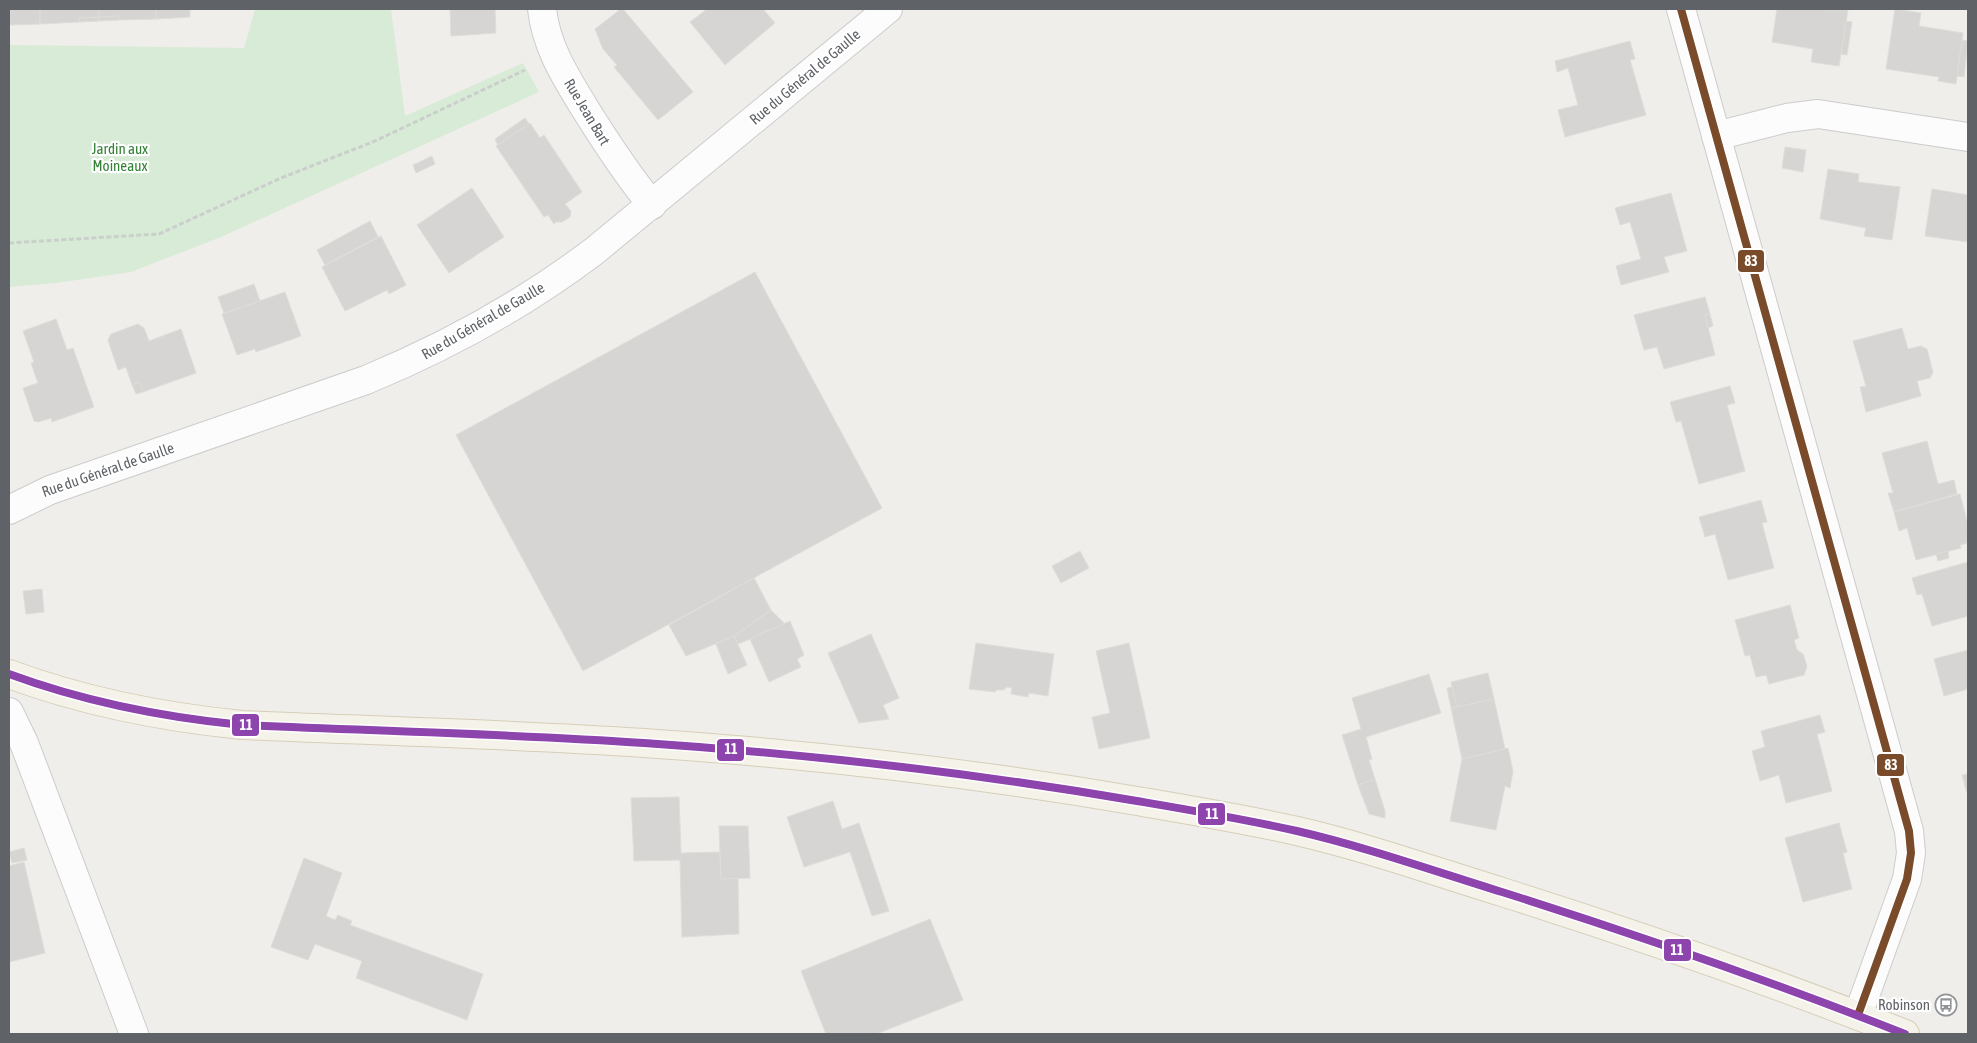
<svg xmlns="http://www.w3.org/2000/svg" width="1977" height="1043" font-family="'Asap Condensed',sans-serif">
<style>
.park{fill:#d8ebd6}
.building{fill:#d6d5d3;stroke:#deddd9}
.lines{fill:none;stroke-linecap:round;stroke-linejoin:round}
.minor-casing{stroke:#cbcccc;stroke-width:30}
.major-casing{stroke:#d7ceb8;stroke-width:30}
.path{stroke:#cacfcc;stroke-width:3;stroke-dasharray:5 2.5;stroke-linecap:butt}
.minor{stroke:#fdfcfc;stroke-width:28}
.major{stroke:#f4f2e9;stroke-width:28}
.bus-1-casing{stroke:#fff;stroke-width:11}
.bus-2-casing{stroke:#fff;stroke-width:11}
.bus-1{stroke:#7a4b2a;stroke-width:8}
.bus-2{stroke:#8e44ad;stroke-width:8}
.labels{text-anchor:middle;stroke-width:4.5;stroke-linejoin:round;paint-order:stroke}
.street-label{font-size:15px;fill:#5f6368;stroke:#fff}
.park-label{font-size:15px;fill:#348238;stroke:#fff}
.poi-label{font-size:15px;fill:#5f6368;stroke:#fff;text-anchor:end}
.line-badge{stroke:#fff;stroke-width:2}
.badge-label{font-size:14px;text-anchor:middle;font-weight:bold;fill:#fff}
</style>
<rect width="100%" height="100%" fill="#efeeea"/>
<polygon class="park" points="255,9 391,9 405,116 523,63 539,92 221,237 131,272 56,283 9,287 9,45 244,48"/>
<g class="building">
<polygon points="9,9 40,9 40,24 9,25"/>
<polygon points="40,9 99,9 99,17 79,18 80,22 40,24"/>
<polygon points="99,9 156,9 157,19 119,20 119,16 99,17"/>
<polygon points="156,9 190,9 190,17 157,19"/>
<polygon points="450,9 495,9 496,33 451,36"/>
<polygon points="621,9 623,9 693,92 658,120 614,67 617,65 603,49 595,29"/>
<polygon points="707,9 763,9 775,23 725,65 690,22"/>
<polygon points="1777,9 1848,10 1839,66 1811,62 1813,49 1772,42"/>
<polygon points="1895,9 1921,13 1919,26 1963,33 1956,84 1938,81 1939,77 1886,69"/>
<polygon points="119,16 119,20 99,21 99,17"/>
<polygon points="99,17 99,21 80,22 79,18"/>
<polygon points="1846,21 1852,22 1847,55 1841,54"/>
<polygon points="1962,40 1968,41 1964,77 1957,76"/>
<polygon points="1630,41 1635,59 1630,60 1646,115 1565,137 1558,110 1578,105 1568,68 1557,72 1555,61"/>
<polygon points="525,118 529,124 498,145 495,139"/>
<polygon points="530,123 540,138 544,135 582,192 565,204 571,211 570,217 562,222 556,222 554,224 548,215 544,217 496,146"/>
<polygon points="1785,147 1806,150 1803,172 1782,168"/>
<polygon points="432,156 435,164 416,173 413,165"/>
<polygon points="1828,169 1859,174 1858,182 1900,187 1892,240 1864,236 1866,228 1820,219"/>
<polygon points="472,188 504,237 449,273 417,225"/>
<polygon points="1932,189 1968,195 1968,242 1925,236"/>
<polygon points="1671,193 1687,251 1664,257 1669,272 1621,285 1616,266 1641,259 1630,222 1620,225 1615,208"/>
<polygon points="370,221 378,237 325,265 317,250"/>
<polygon points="381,236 406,285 389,294 387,290 345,311 322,267"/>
<polygon points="755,272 882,508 583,671 456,435"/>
<polygon points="254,284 260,301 224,313 218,297"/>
<polygon points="285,292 301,336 256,352 255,349 237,355 222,314"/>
<polygon points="1705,297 1710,314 1705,315 1715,355 1664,369 1657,347 1644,350 1634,315"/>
<polygon points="1710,314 1713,326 1708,328 1705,315"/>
<polygon points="56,319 67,350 73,348 94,407 52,422 51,418 38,422 34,421 23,388 38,383 31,363 34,362 23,331"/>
<polygon points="138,324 144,328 149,341 181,329 196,373 143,392 140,382 132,385 126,367 118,370 108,340 111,334"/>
<polygon points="1902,328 1908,349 1921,346 1927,349 1933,372 1930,378 1917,381 1921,396 1866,412 1860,387 1866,386 1853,341"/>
<polygon points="140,382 143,392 136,394 132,385"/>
<polygon points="1730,386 1735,403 1727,405 1745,471 1699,484 1681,421 1676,422 1670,402"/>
<polygon points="1927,441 1938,484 1954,480 1957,494 1894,512 1888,493 1893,493 1882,453"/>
<polygon points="1960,494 1968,525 1967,543 1960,545 1961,548 1916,560 1907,528 1899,531 1894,512"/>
<polygon points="1761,500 1767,522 1762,523 1774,568 1728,580 1715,534 1705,537 1699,517"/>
<polygon points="1080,551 1089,568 1061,583 1052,566"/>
<polygon points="1948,551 1949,558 1938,561 1936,554"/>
<polygon points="1968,562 1968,575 1967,575 1968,582 1968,616 1932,626 1922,594 1917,595 1912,578"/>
<polygon points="754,578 771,610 734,636 686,656 669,625"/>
<polygon points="42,589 44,612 26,614 23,591"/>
<polygon points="1790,605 1799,638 1794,640 1797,650 1803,654 1807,666 1804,675 1769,684 1766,675 1756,677 1750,655 1745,656 1735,620"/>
<polygon points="771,610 785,624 738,644 734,636"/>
<polygon points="790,621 804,655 797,659 801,667 769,682 750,639"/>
<polygon points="871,634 899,698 883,705 889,719 859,723 828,653"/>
<polygon points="734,636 747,665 728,674 716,644"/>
<polygon points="976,643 1054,654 1048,696 1029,693 1028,697 1011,694 1012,688 1006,687 1004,690 996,690 995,692 969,689"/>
<polygon points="1129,643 1150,738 1099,749 1092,717 1110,713 1096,651"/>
<polygon points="1968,650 1968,689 1944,696 1934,659"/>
<polygon points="1488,673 1494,699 1457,707 1451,682"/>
<polygon points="1429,674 1441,713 1366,737 1372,759 1369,760 1375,779 1358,785 1342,735 1361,729 1352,698"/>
<polygon points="1452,687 1457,707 1451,708 1447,688"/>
<polygon points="1494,699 1505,749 1462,759 1451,708"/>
<polygon points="1820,715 1825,732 1817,734 1832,791 1786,803 1779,775 1760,781 1752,751 1765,747 1761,731"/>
<polygon points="1508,748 1513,771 1510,788 1505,786 1496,830 1450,821 1462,759"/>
<polygon points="1968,774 1968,793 1967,793 1962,775"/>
<polygon points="1375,779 1385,811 1385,818 1369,814 1358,785"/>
<polygon points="679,797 681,853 720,852 721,879 738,878 739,934 682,937 680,860 634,861 631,798"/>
<polygon points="833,801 842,829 859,823 889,911 872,916 850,852 804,867 787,817"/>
<polygon points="1839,823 1847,852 1843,853 1852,889 1803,902 1785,838"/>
<polygon points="719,826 748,826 750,878 721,879"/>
<polygon points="24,848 27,860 12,863 9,852"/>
<polygon points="304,858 342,873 326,916 335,920 338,915 352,921 350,925 483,974 467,1020 356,978 362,961 315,944 308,960 271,947"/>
<polygon points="24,862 45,953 9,962 9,866"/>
<polygon points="930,919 963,1000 876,1034 826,1034 801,971"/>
</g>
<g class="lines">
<g class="minor-casing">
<g id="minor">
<path d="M542,9C546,46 565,76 584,107C605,141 626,173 652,205"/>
<polyline points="1681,9 1909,831 1911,853 1907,879 1858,1015"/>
<polyline points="1716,136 1787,118 1818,114 1968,137"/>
<path d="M9,510L50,490L366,380C446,347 524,304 593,252L888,9"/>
<polyline points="9,712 24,743 134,1034"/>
</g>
</g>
<g class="major-casing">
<path id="major" d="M9,674C85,702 161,717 242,725C376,731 510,734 644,743C809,754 974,773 1137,801C1190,810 1244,819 1297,831C1366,847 1434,871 1502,892C1638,935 1773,982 1905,1034"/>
</g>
<polyline class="path" points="9,243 159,234 281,178 375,141 525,70"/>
<use href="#minor" class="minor"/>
<use href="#major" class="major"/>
<g class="bus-1-casing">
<polyline id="bus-1" points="1681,9 1909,831 1911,853 1907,879 1858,1015"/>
</g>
<g class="bus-2-casing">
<path id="bus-2" d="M9,674C85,702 161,717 242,725C376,731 510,734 644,743C809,754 974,773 1137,801C1190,810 1244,819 1297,831C1366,847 1434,871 1502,892C1638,935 1773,982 1905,1034"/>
</g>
<use href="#bus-1" class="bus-1"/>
<use href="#bus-2" class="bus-2"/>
</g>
<defs>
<g id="bus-ring" transform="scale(1.125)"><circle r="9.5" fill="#fff" stroke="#919496" stroke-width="1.5"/><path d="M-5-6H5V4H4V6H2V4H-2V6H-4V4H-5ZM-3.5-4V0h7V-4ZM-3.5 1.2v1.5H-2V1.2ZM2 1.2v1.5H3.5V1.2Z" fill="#919496"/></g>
</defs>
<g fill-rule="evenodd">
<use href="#bus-ring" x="1946" y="1005"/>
</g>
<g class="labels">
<g class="street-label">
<text transform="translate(805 77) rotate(-40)" y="5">Rue du Général de Gaulle</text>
<text transform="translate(587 112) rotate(59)" y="5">Rue Jean Bart</text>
<text transform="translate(483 321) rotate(-30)" y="5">Rue du Général de Gaulle</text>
<text transform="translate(108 470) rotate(-19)" y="5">Rue du Général de Gaulle</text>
</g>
<g class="park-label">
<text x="120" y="154">Jardin aux<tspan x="120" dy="17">Moineaux</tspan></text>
</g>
<g class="poi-label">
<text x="1930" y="1010">Robinson</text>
</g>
</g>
<g class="line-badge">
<rect x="1737" y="249" width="28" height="24" rx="5" fill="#7a4b2a"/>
<rect x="231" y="713" width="29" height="24" rx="5" fill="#8e44ad"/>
<rect x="716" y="738" width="29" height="24" rx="5" fill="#8e44ad"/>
<rect x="1876" y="753" width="29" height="24" rx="5" fill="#7a4b2a"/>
<rect x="1197" y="802" width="29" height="24" rx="5" fill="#8e44ad"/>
<rect x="1663" y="938" width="29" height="24" rx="5" fill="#8e44ad"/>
</g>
<g class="badge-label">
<text x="1751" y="266">83</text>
<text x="246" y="730">11</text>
<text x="731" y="754">11</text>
<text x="1891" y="770">83</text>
<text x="1212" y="819">11</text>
<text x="1677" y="955">11</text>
</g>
<rect width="1977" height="1043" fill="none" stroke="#5f6368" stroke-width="20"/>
</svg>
